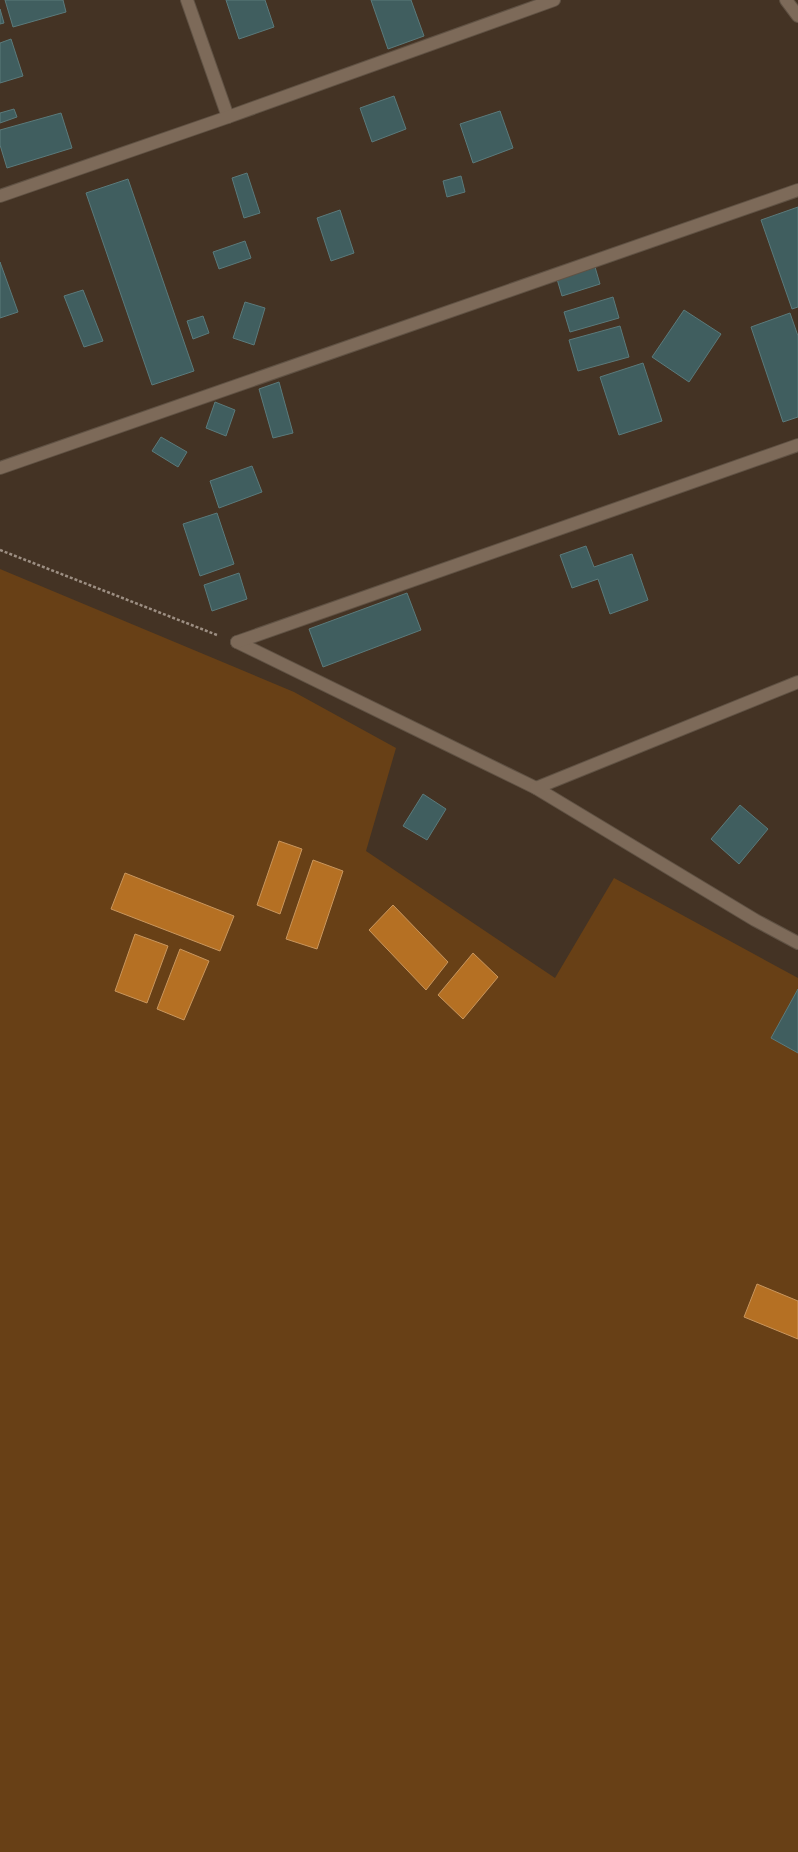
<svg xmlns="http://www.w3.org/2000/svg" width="798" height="1852" font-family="Helvetica,sans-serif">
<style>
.green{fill:#684016}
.water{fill:#b57023;stroke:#c9965d}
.building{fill:#405e5f;stroke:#5b7a7b}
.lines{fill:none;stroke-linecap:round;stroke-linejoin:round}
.street-casing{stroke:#605244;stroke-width:14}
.path{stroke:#9d8f83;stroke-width:2.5;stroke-dasharray:3 2;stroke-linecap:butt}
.street{stroke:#7d6a59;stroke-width:12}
</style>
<rect width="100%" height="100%" fill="#443324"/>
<polygon class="green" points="0,569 294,692 396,748 366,851 555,978 614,878 798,978 798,1852 0,1852"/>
<g class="water">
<polygon points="279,841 302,849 280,914 257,905"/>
<polygon points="313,860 343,871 317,949 286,939"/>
<polygon points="125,873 234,916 220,951 111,909"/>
<polygon points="393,905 448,962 426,990 369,930"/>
<polygon points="135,934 168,946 147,1003 115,991"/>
<polygon points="180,949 209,961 184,1020 157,1009"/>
<polygon points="473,953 498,977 463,1019 438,995"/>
<polygon points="757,1284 798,1301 798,1339 744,1317"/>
</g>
<g class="building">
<polygon points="5,0 63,0 66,12 13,27"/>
<polygon points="226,0 265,0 274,27 239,39"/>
<polygon points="371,0 411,0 424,36 388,49"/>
<polygon points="0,9 4,23 0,24"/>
<polygon points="11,39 23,76 0,83 0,43"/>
<polygon points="394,96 406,129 372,142 360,108"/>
<polygon points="14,109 17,117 0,123 0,113"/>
<polygon points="500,111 513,148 473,163 460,124"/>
<polygon points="61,113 72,148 7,168 0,145 0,130"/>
<polygon points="247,173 260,213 244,218 232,178"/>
<polygon points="461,176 465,192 447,197 443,181"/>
<polygon points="128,179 194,371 152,385 86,193"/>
<polygon points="798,207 798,307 792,309 761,220"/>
<polygon points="340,210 354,253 331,261 317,218"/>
<polygon points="245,241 251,258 219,269 213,252"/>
<polygon points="0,262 18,312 0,318"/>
<polygon points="595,267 600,284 562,296 557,279"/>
<polygon points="83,290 103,341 84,347 64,296"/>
<polygon points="613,297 619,318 570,332 564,312"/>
<polygon points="245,302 265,308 254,345 233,338"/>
<polygon points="684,310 721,334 689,382 652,357"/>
<polygon points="790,313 798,336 798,417 783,422 751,327"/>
<polygon points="203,316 209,333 193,339 187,321"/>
<polygon points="620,326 629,357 578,371 569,340"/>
<polygon points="643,363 662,421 619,435 600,377"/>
<polygon points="279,382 293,433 273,438 259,389"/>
<polygon points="215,402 235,410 226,436 206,428"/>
<polygon points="161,437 187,452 178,467 152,451"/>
<polygon points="252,466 262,492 219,508 210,481"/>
<polygon points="217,513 234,564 200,576 183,524"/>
<polygon points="586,546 594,567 632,554 648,600 610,614 598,579 572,588 560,555"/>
<polygon points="239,573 247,599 212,611 204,585"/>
<polygon points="407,593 421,630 323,667 309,629"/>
<polygon points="423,794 446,809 427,840 403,826"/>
<polygon points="740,805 768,829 739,864 711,839"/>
<polygon points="798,989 798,1053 771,1038"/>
</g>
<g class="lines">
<g class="street-casing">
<g id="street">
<polyline points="187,0 228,117"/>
<polyline points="786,0 798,16"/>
<polyline points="0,196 228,117 554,0"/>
<polyline points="0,468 798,190"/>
<polyline points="237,642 536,788 755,920 798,943"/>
<polyline points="237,642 798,445"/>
<polyline points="536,788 798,682"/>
</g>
</g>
<polyline class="path" points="0,550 217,635"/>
<use href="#street" class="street"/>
</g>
</svg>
